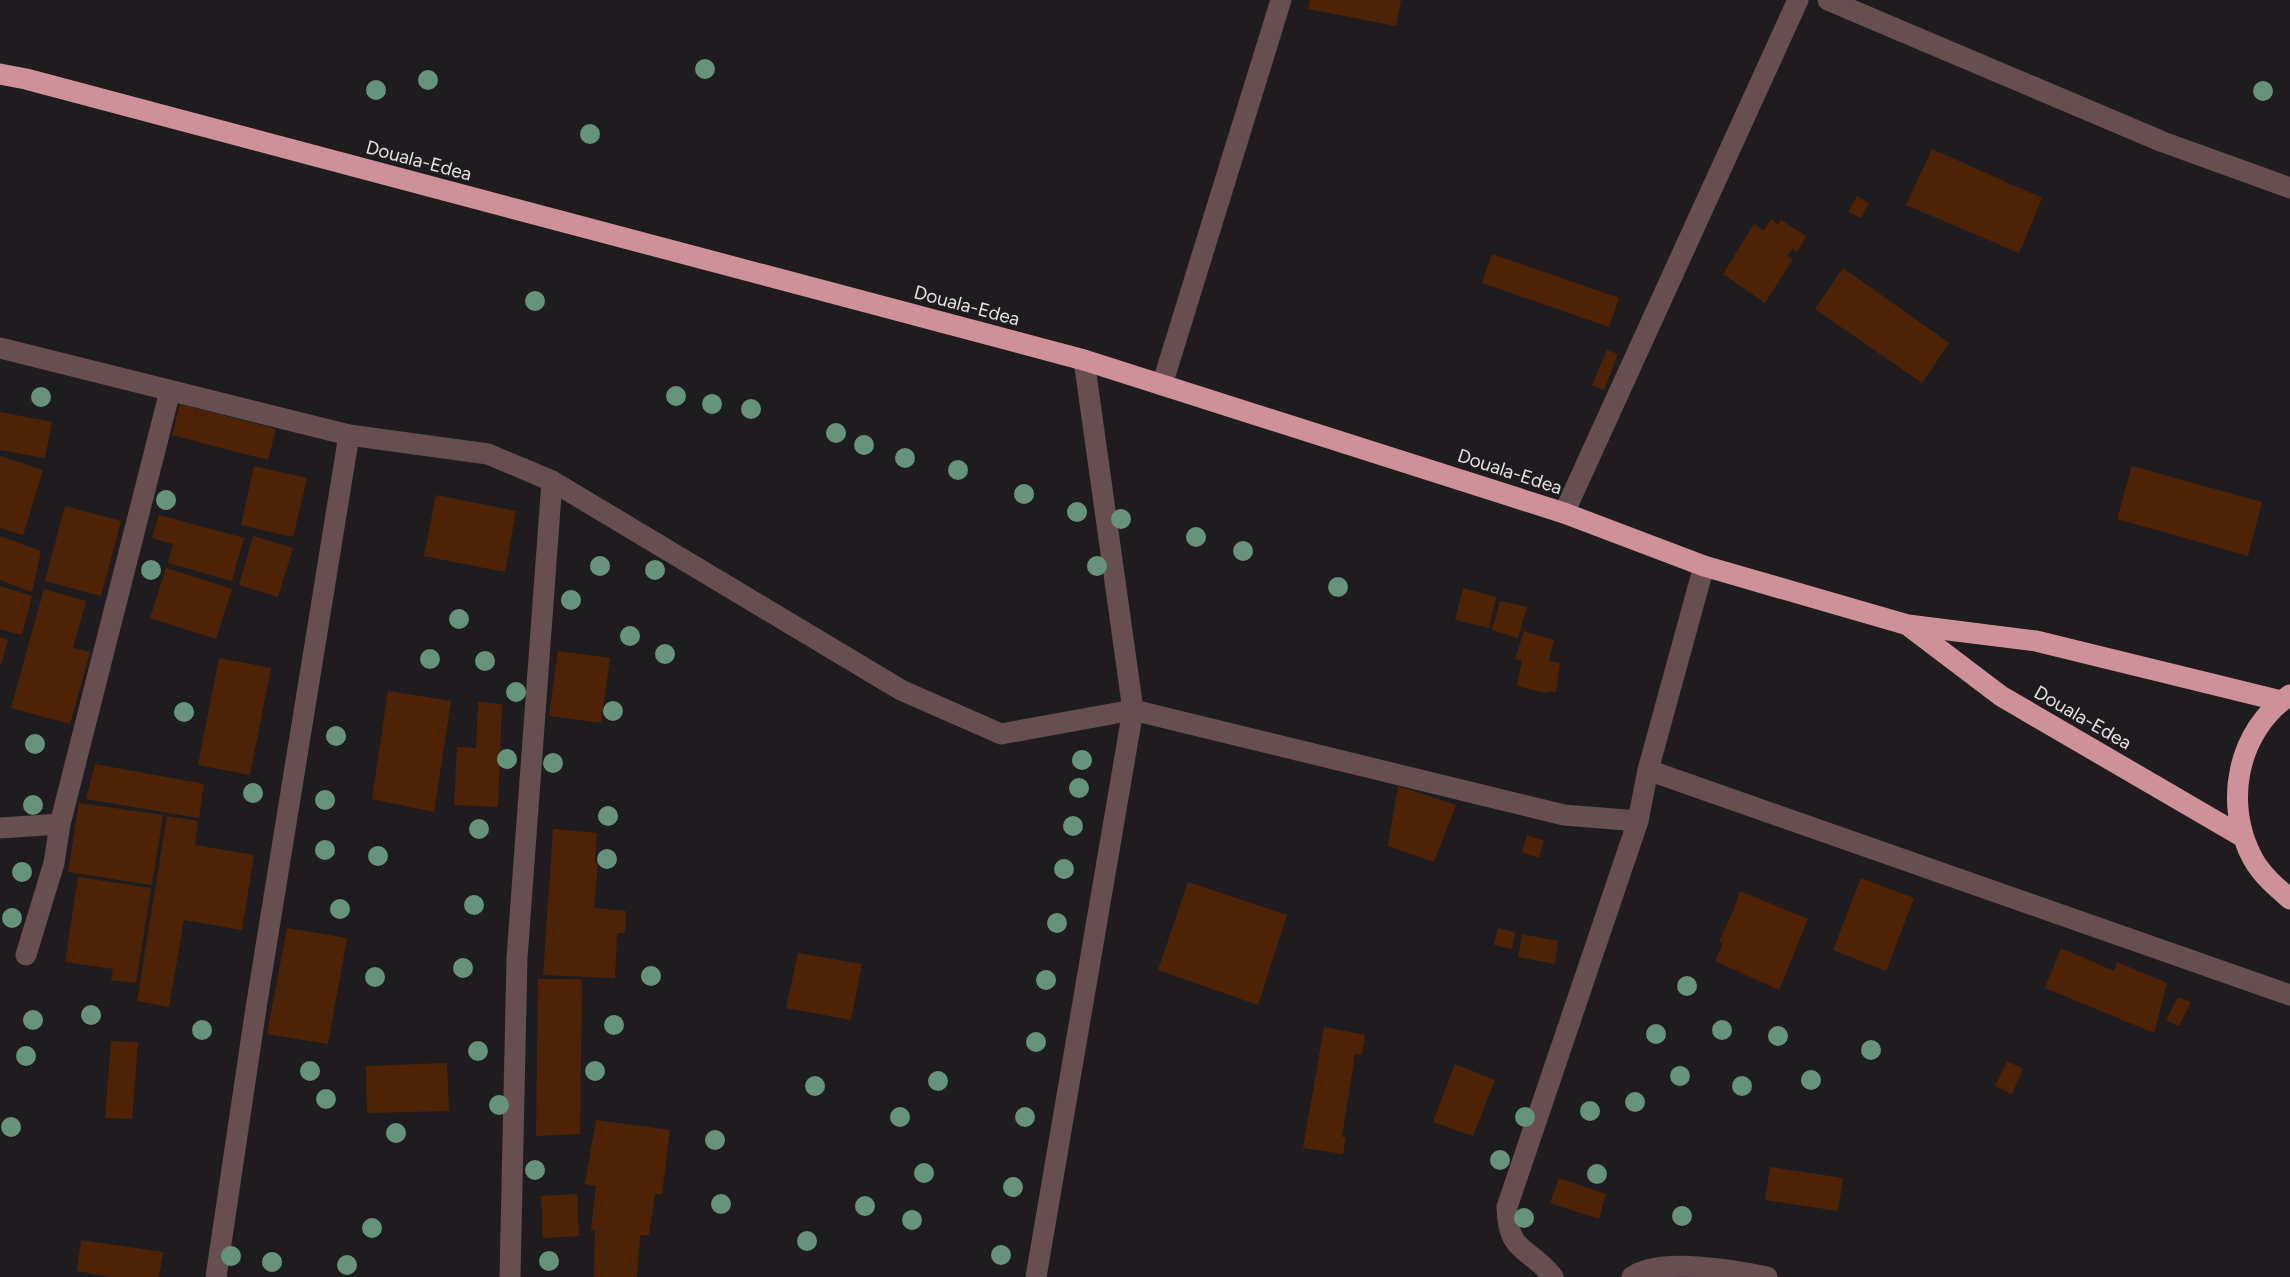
<svg xmlns="http://www.w3.org/2000/svg" width="2290" height="1277" font-family="Figtree,sans-serif">
<style>
.building{fill:#4e2305}
.lines{fill:none;stroke-linecap:round;stroke-linejoin:round}
.minor{stroke:#674e51;stroke-width:21}
.highway{stroke:#cf9199;stroke-width:21}
.tree{fill:#65937b}
.labels{text-anchor:middle;stroke-width:5;stroke-linejoin:round;paint-order:stroke}
.street-label{font-size:19px;fill:#e1dfe1;stroke:#1f1c1f}
</style>
<rect width="100%" height="100%" fill="#1f1c1f"/>
<g class="building">
<polygon points="1310,0 1401,0 1396,26 1308,9"/>
<polygon points="1932,149 2042,198 2019,253 1906,205"/>
<polygon points="1857,196 1869,203 1861,218 1848,212"/>
<polygon points="1771,219 1778,225 1781,220 1806,236 1797,252 1792,249 1787,256 1793,259 1765,303 1723,274 1754,224 1764,231"/>
<polygon points="1492,254 1619,298 1609,327 1482,283"/>
<polygon points="1843,268 1949,343 1922,383 1815,309"/>
<polygon points="1607,350 1618,354 1604,390 1592,385"/>
<polygon points="180,404 276,429 268,460 172,435"/>
<polygon points="0,412 52,422 45,458 0,450"/>
<polygon points="0,456 43,470 23,535 0,528"/>
<polygon points="254,466 307,478 293,537 241,525"/>
<polygon points="2132,466 2262,502 2248,556 2117,519"/>
<polygon points="436,495 516,511 505,572 424,556"/>
<polygon points="65,506 121,521 101,596 45,581"/>
<polygon points="159,515 244,538 232,581 168,563 173,544 152,538"/>
<polygon points="0,536 41,551 32,592 0,580"/>
<polygon points="253,536 293,548 278,597 239,585"/>
<polygon points="166,568 232,589 216,639 150,618"/>
<polygon points="0,586 32,596 22,635 0,629"/>
<polygon points="1463,588 1496,597 1489,628 1455,620"/>
<polygon points="44,589 86,601 73,648 90,652 70,724 11,708"/>
<polygon points="1500,601 1527,607 1518,638 1492,630"/>
<polygon points="1524,631 1554,640 1549,661 1560,663 1556,692 1547,691 1547,693 1517,686 1522,660 1515,659"/>
<polygon points="0,637 8,640 1,665 0,665"/>
<polygon points="558,651 610,658 601,723 549,716"/>
<polygon points="219,658 271,668 250,775 198,765"/>
<polygon points="388,691 451,701 434,812 372,799"/>
<polygon points="478,702 502,704 498,807 454,805 457,747 476,748"/>
<polygon points="95,764 204,784 199,818 86,799"/>
<polygon points="1398,786 1456,805 1434,862 1388,846"/>
<polygon points="79,803 163,815 152,885 68,872"/>
<polygon points="167,816 198,821 195,845 254,855 242,930 184,920 169,1007 137,1001"/>
<polygon points="553,829 597,833 595,863 598,863 594,908 626,911 625,933 617,933 615,978 543,975"/>
<polygon points="1527,835 1544,841 1539,858 1522,852"/>
<polygon points="78,877 151,888 136,983 111,980 113,969 65,962"/>
<polygon points="1861,878 1914,898 1886,971 1833,950"/>
<polygon points="1188,882 1287,915 1258,1005 1158,970"/>
<polygon points="1740,891 1808,919 1779,990 1715,961 1723,943 1719,942 1734,909"/>
<polygon points="287,928 347,938 328,1044 267,1034"/>
<polygon points="1498,928 1515,932 1512,949 1494,945"/>
<polygon points="1522,934 1558,941 1555,964 1518,957"/>
<polygon points="2061,948 2114,971 2117,962 2167,983 2154,1033 2045,988"/>
<polygon points="798,953 862,964 851,1020 786,1008"/>
<polygon points="538,979 582,979 580,1134 536,1136"/>
<polygon points="2178,997 2191,1002 2179,1026 2166,1020"/>
<polygon points="1324,1027 1365,1035 1362,1054 1355,1054 1342,1137 1346,1137 1343,1154 1303,1148"/>
<polygon points="111,1041 138,1042 132,1119 105,1118"/>
<polygon points="2007,1061 2023,1069 2012,1094 1995,1086"/>
<polygon points="447,1063 449,1111 367,1113 366,1066"/>
<polygon points="1455,1064 1495,1080 1473,1136 1433,1122"/>
<polygon points="596,1120 670,1130 662,1194 655,1194 649,1235 640,1235 637,1277 594,1277 595,1230 591,1230 596,1186 585,1184"/>
<polygon points="1770,1167 1843,1178 1838,1211 1765,1200"/>
<polygon points="1559,1178 1606,1194 1599,1219 1550,1203"/>
<polygon points="577,1194 579,1236 543,1238 541,1196"/>
<polygon points="81,1240 163,1252 159,1277 111,1277 77,1271"/>
</g>
<g class="lines">
<g class="minor">
<polyline points="1828,0 2163,142 2290,188"/>
<polyline points="0,348 349,435 488,454 552,481 901,690 1001,734 1133,710 1564,815 1638,821 1648,770 1704,566"/>
<polyline points="1162,385 1281,0"/>
<polyline points="1564,513 1798,0"/>
<polyline points="1648,770 2290,995"/>
<polyline points="0,828 60,824"/>
<polyline points="26,955 54,863 60,824 170,391"/>
<polyline points="216,1277 256,1008 349,435"/>
<polyline points="510,1277 517,958 552,481"/>
<polyline points="1036,1277 1133,710 1084,360"/>
<path d="M1553,1277C1529,1246 1508,1255 1507,1207L1638,821"/>
<path d="M1632,1277C1659,1257 1735,1270 1767,1277"/>
</g>
<g class="highway">
<polyline points="0,74 26,79 1084,360 1564,513 1704,566 1908,625 2036,641 2281,701"/>
<polyline points="1910,627 2001,696 2243,837"/>
<path d="M2290,695C2237,731 2223,804 2253,859C2262,875 2276,887 2290,899"/>
</g>
</g>
<g class="tree">
<circle cx="705" cy="69" r="10"/>
<circle cx="428" cy="80" r="10"/>
<circle cx="376" cy="90" r="10"/>
<circle cx="2263" cy="91" r="10"/>
<circle cx="590" cy="134" r="10"/>
<circle cx="535" cy="301" r="10"/>
<circle cx="676" cy="396" r="10"/>
<circle cx="41" cy="397" r="10"/>
<circle cx="712" cy="404" r="10"/>
<circle cx="751" cy="409" r="10"/>
<circle cx="836" cy="433" r="10"/>
<circle cx="864" cy="445" r="10"/>
<circle cx="905" cy="458" r="10"/>
<circle cx="958" cy="470" r="10"/>
<circle cx="1024" cy="494" r="10"/>
<circle cx="166" cy="500" r="10"/>
<circle cx="1077" cy="512" r="10"/>
<circle cx="1121" cy="519" r="10"/>
<circle cx="1196" cy="537" r="10"/>
<circle cx="1243" cy="551" r="10"/>
<circle cx="600" cy="566" r="10"/>
<circle cx="1097" cy="566" r="10"/>
<circle cx="151" cy="570" r="10"/>
<circle cx="655" cy="570" r="10"/>
<circle cx="1338" cy="587" r="10"/>
<circle cx="571" cy="600" r="10"/>
<circle cx="459" cy="619" r="10"/>
<circle cx="630" cy="636" r="10"/>
<circle cx="665" cy="654" r="10"/>
<circle cx="430" cy="659" r="10"/>
<circle cx="485" cy="661" r="10"/>
<circle cx="516" cy="692" r="10"/>
<circle cx="613" cy="711" r="10"/>
<circle cx="184" cy="712" r="10"/>
<circle cx="336" cy="736" r="10"/>
<circle cx="35" cy="744" r="10"/>
<circle cx="507" cy="759" r="10"/>
<circle cx="1082" cy="760" r="10"/>
<circle cx="553" cy="763" r="10"/>
<circle cx="1079" cy="788" r="10"/>
<circle cx="253" cy="793" r="10"/>
<circle cx="325" cy="800" r="10"/>
<circle cx="33" cy="805" r="10"/>
<circle cx="608" cy="816" r="10"/>
<circle cx="1073" cy="826" r="10"/>
<circle cx="479" cy="829" r="10"/>
<circle cx="325" cy="850" r="10"/>
<circle cx="378" cy="856" r="10"/>
<circle cx="607" cy="859" r="10"/>
<circle cx="1064" cy="869" r="10"/>
<circle cx="22" cy="872" r="10"/>
<circle cx="474" cy="905" r="10"/>
<circle cx="340" cy="909" r="10"/>
<circle cx="12" cy="918" r="10"/>
<circle cx="1057" cy="923" r="10"/>
<circle cx="463" cy="968" r="10"/>
<circle cx="651" cy="976" r="10"/>
<circle cx="375" cy="977" r="10"/>
<circle cx="1046" cy="980" r="10"/>
<circle cx="1687" cy="986" r="10"/>
<circle cx="91" cy="1015" r="10"/>
<circle cx="33" cy="1020" r="10"/>
<circle cx="614" cy="1025" r="10"/>
<circle cx="202" cy="1030" r="10"/>
<circle cx="1722" cy="1030" r="10"/>
<circle cx="1656" cy="1034" r="10"/>
<circle cx="1778" cy="1036" r="10"/>
<circle cx="1036" cy="1042" r="10"/>
<circle cx="1871" cy="1050" r="10"/>
<circle cx="478" cy="1051" r="10"/>
<circle cx="26" cy="1056" r="10"/>
<circle cx="310" cy="1071" r="10"/>
<circle cx="595" cy="1071" r="10"/>
<circle cx="1680" cy="1076" r="10"/>
<circle cx="1811" cy="1080" r="10"/>
<circle cx="938" cy="1081" r="10"/>
<circle cx="815" cy="1086" r="10"/>
<circle cx="1742" cy="1086" r="10"/>
<circle cx="326" cy="1099" r="10"/>
<circle cx="1635" cy="1102" r="10"/>
<circle cx="499" cy="1105" r="10"/>
<circle cx="1590" cy="1111" r="10"/>
<circle cx="900" cy="1117" r="10"/>
<circle cx="1025" cy="1117" r="10"/>
<circle cx="1525" cy="1117" r="10"/>
<circle cx="11" cy="1127" r="10"/>
<circle cx="396" cy="1133" r="10"/>
<circle cx="715" cy="1140" r="10"/>
<circle cx="1500" cy="1160" r="10"/>
<circle cx="535" cy="1170" r="10"/>
<circle cx="924" cy="1173" r="10"/>
<circle cx="1597" cy="1174" r="10"/>
<circle cx="1013" cy="1187" r="10"/>
<circle cx="721" cy="1204" r="10"/>
<circle cx="865" cy="1206" r="10"/>
<circle cx="1682" cy="1216" r="10"/>
<circle cx="1524" cy="1218" r="10"/>
<circle cx="912" cy="1220" r="10"/>
<circle cx="372" cy="1228" r="10"/>
<circle cx="807" cy="1241" r="10"/>
<circle cx="1001" cy="1255" r="10"/>
<circle cx="231" cy="1256" r="10"/>
<circle cx="549" cy="1261" r="10"/>
<circle cx="272" cy="1262" r="10"/>
<circle cx="347" cy="1265" r="10"/>
</g>
<g class="labels">
<g class="street-label">
<text transform="translate(419 160) rotate(15)" y="7">Douala-Edea</text>
<text transform="translate(967 305) rotate(15)" y="7">Douala-Edea</text>
<text transform="translate(1510 471) rotate(18)" y="7">Douala-Edea</text>
<text transform="translate(2083 717) rotate(30)" y="7">Douala-Edea</text>
</g>
</g>
</svg>
